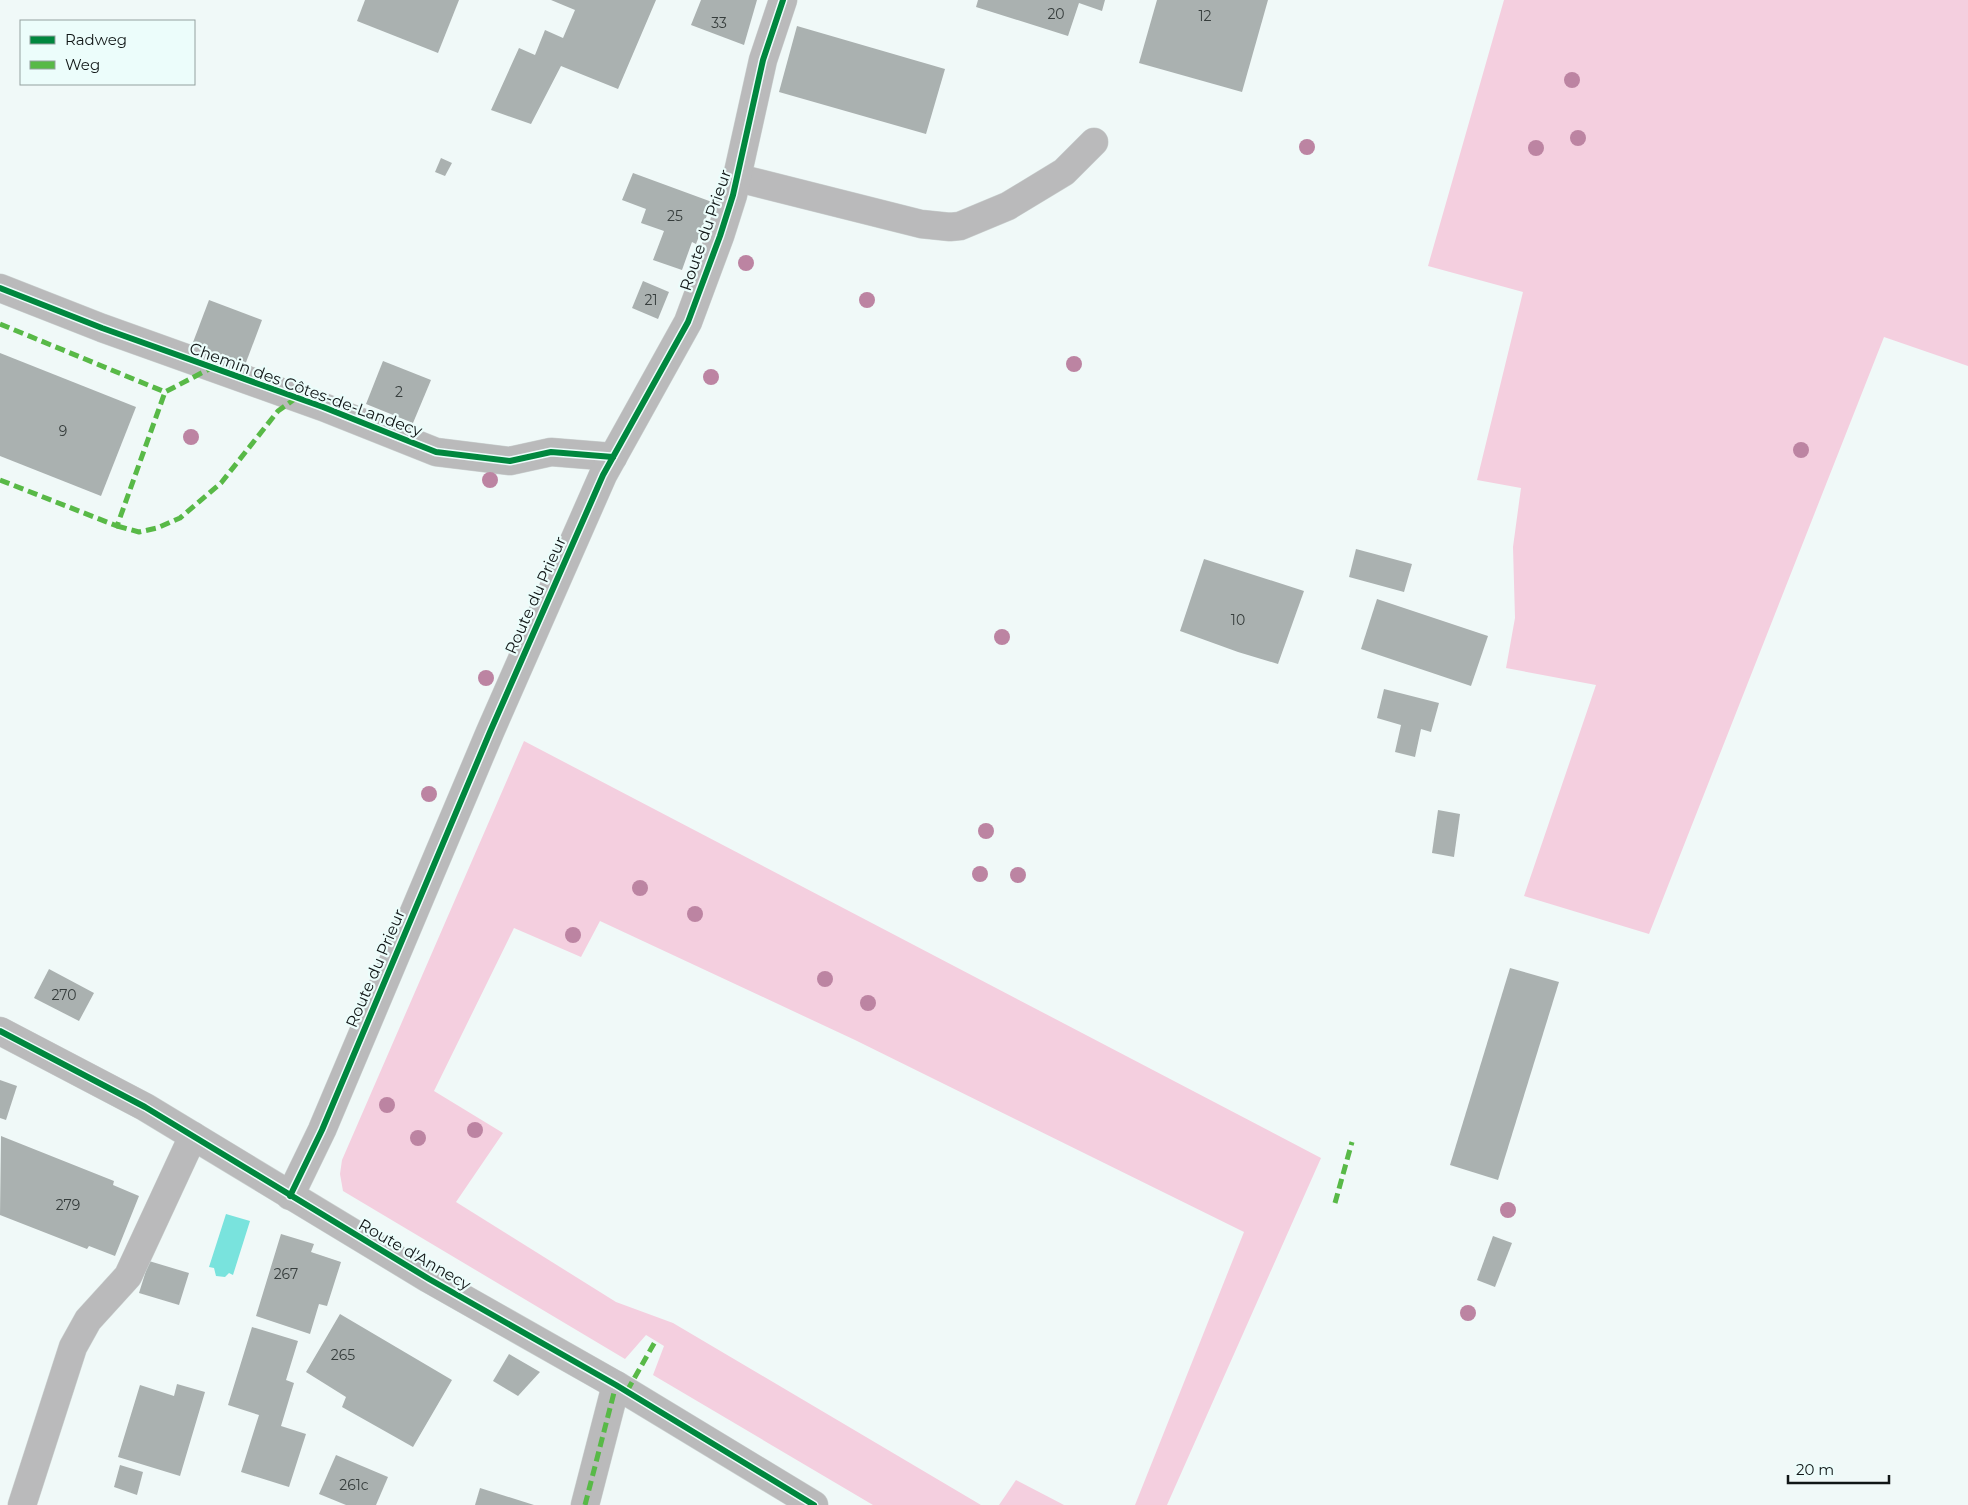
<svg xmlns="http://www.w3.org/2000/svg" width="1968" height="1505" font-family="Montserrat,sans-serif">
<style>
.green{fill:#f4cfdf}
.water{fill:#79e3dd}
.building{fill:#aab1b0}
.lines{fill:none;stroke-linecap:round;stroke-linejoin:round}
.minor-casing{stroke:#cdd4d3;stroke-width:29}
.minor{stroke:#bababb;stroke-width:28}
.quiet{stroke:#58b947;stroke-width:5;stroke-dasharray:10 5;stroke-linecap:butt}
.cycleway-casing{stroke:#ecfdfb;stroke-width:9}
.cycleway{stroke:#00873e;stroke-width:6}
.tree{fill:#bc84a2}
.labels{text-anchor:middle;stroke-width:4.5;stroke-linejoin:round;paint-order:stroke}
.number-label{font-size:14px;fill:#363d3c}
.street-label{font-size:16px;fill:#101616;stroke:#ecfdfb}
</style>
<rect width="100%" height="100%" fill="#f0f9f8"/>
<g class="green">
<polygon points="1504,0 1968,0 1968,366 1884,337 1649,934 1524,896 1596,685 1506,668 1515,618 1513,547 1521,488 1477,480 1523,292 1428,266"/>
<polygon points="524,741 1321,1158 1167,1505 1135,1505 1244,1232 855,1040 600,921 581,957 514,928 434,1091 503,1133 456,1202 616,1302 673,1323 981,1505 873,1505 653,1375 664,1346 646,1335 625,1359 343,1191 340,1174 342,1160"/>
<polygon points="1016,1480 1064,1505 999,1505"/>
</g>
<polygon class="water" points="226,1214 250,1221 233,1275 229,1273 225,1277 216,1276 214,1268 209,1267"/>
<g class="building">
<polygon points="365,0 459,0 438,53 357,21"/>
<polygon points="551,0 656,0 618,89 561,66 531,124 491,110 519,48 535,55 545,30 563,38 575,10"/>
<polygon points="701,0 757,0 744,45 691,25"/>
<polygon points="978,0 1105,0 1102,11 1079,3 1068,36 976,7"/>
<polygon points="1157,0 1268,0 1242,92 1139,63"/>
<polygon points="797,26 945,69 926,134 779,92"/>
<polygon points="441,158 452,163 445,176 435,172"/>
<polygon points="633,173 712,202 696,244 692,242 682,270 653,260 664,231 641,223 646,209 622,200"/>
<polygon points="643,281 669,292 658,319 632,308"/>
<polygon points="209,300 262,320 245,365 192,345"/>
<polygon points="0,353 136,407 101,496 0,456"/>
<polygon points="383,361 431,380 413,423 366,404"/>
<polygon points="1356,549 1412,564 1404,592 1349,577"/>
<polygon points="1204,559 1304,591 1278,664 1238,652 1180,631"/>
<polygon points="1377,599 1488,636 1471,686 1361,649"/>
<polygon points="1384,689 1439,703 1431,732 1421,729 1415,757 1395,752 1401,725 1377,718"/>
<polygon points="1438,810 1460,814 1454,857 1432,853"/>
<polygon points="1510,968 1559,982 1498,1180 1450,1165"/>
<polygon points="49,969 94,993 79,1021 34,998"/>
<polygon points="0,1080 17,1086 6,1120 0,1118"/>
<polygon points="1,1136 114,1181 113,1185 139,1196 115,1256 89,1246 87,1249 0,1215"/>
<polygon points="281,1234 314,1244 311,1252 341,1262 327,1306 319,1304 310,1334 256,1316"/>
<polygon points="1493,1236 1512,1243 1495,1287 1477,1280"/>
<polygon points="149,1261 189,1273 179,1305 139,1293"/>
<polygon points="340,1314 452,1380 413,1447 342,1407 346,1397 306,1372"/>
<polygon points="252,1327 298,1341 286,1380 294,1383 281,1426 306,1434 289,1487 241,1472 259,1415 228,1405"/>
<polygon points="509,1354 540,1372 518,1396 493,1381"/>
<polygon points="177,1384 205,1392 180,1476 118,1457 140,1385 174,1396"/>
<polygon points="336,1455 388,1477 376,1505 346,1505 319,1494"/>
<polygon points="120,1465 143,1472 137,1495 114,1487"/>
<polygon points="480,1488 534,1505 475,1505"/>
</g>
<g class="lines">
<g class="minor-casing">
<g id="minor">
<polyline points="738,178 921,224 950,227 960,226 1008,206 1064,172 1094,142"/>
<polyline points="0,288 102,328 323,407 436,452 510,461 551,452 613,457"/>
<polyline points="0,1031 145,1107 429,1279 616,1385 814,1505"/>
<polyline points="290,1196 322,1130 490,732 603,475 688,322 720,236 733,195 763,60 783,0"/>
<polyline points="22,1505 73,1347 88,1320 128,1276 193,1136"/>
<polyline points="585,1505 616,1385"/>
</g>
</g>
<use href="#minor" class="minor"/>
<g class="quiet">
<polyline points="0,324 165,392 211,368"/>
<polyline points="0,480 117,526 165,392"/>
<polyline points="117,526 139,532 157,528 180,518 221,483 278,411 296,398"/>
<polyline points="1335,1203 1352,1142"/>
<polyline points="627,1391 656,1340"/>
<polyline points="585,1505 616,1385"/>
</g>
<g class="cycleway-casing">
<g id="cycleway">
<polyline points="0,288 102,328 323,407 436,452 510,461 551,452 613,457"/>
<polyline points="0,1031 145,1107 429,1279 616,1385 814,1505"/>
<polyline points="290,1196 322,1130 490,732 603,475 688,322 720,236 733,195 763,60 783,0"/>
</g>
</g>
<use href="#cycleway" class="cycleway"/>
</g>
<g class="tree">
<circle cx="1572" cy="80" r="8"/>
<circle cx="1578" cy="138" r="8"/>
<circle cx="1307" cy="147" r="8"/>
<circle cx="1536" cy="148" r="8"/>
<circle cx="746" cy="263" r="8"/>
<circle cx="867" cy="300" r="8"/>
<circle cx="1074" cy="364" r="8"/>
<circle cx="711" cy="377" r="8"/>
<circle cx="191" cy="437" r="8"/>
<circle cx="1801" cy="450" r="8"/>
<circle cx="490" cy="480" r="8"/>
<circle cx="1002" cy="637" r="8"/>
<circle cx="486" cy="678" r="8"/>
<circle cx="429" cy="794" r="8"/>
<circle cx="986" cy="831" r="8"/>
<circle cx="980" cy="874" r="8"/>
<circle cx="1018" cy="875" r="8"/>
<circle cx="640" cy="888" r="8"/>
<circle cx="695" cy="914" r="8"/>
<circle cx="573" cy="935" r="8"/>
<circle cx="825" cy="979" r="8"/>
<circle cx="868" cy="1003" r="8"/>
<circle cx="387" cy="1105" r="8"/>
<circle cx="475" cy="1130" r="8"/>
<circle cx="418" cy="1138" r="8"/>
<circle cx="1508" cy="1210" r="8"/>
<circle cx="1468" cy="1313" r="8"/>
</g>
<g class="labels">
<g class="number-label">
<text x="1056" y="19">20</text>
<text x="1205" y="21">12</text>
<text x="719" y="28">33</text>
<text x="675" y="221">25</text>
<text x="651" y="305">21</text>
<text x="399" y="397">2</text>
<text x="63" y="436">9</text>
<text x="1238" y="625">10</text>
<text x="64" y="1000">270</text>
<text x="68" y="1210">279</text>
<text x="286" y="1279">267</text>
<text x="343" y="1360">265</text>
<text x="354" y="1490">261c</text>
</g>
<g class="street-label">
<text transform="translate(705 230) rotate(-71)" y="6">Route du Prieur</text>
<text transform="translate(306 389) rotate(20)" y="6">Chemin des Côtes-de-Landecy</text>
<text transform="translate(535 595) rotate(-66)" y="6">Route du Prieur</text>
<text transform="translate(375 968) rotate(-67)" y="6">Route du Prieur</text>
<text transform="translate(415 1254) rotate(30)" y="6">Route d'Annecy</text>
</g>
</g>
<rect x="20" y="20" width="175" height="65" fill="#ecfdfb" stroke="#94a19f"/>
<rect x="30" y="36" width="25" height="8" fill="#00873e" stroke="#94a19f"/>
<text x="65" y="45" font-size="15" fill="#101616">Radweg</text>
<rect x="30" y="61" width="25" height="8" fill="#58b947" stroke="#94a19f"/>
<text x="65" y="70" font-size="15" fill="#101616">Weg</text>
<path d="M1788 1475v8h101v-8" fill="none" stroke="#101616" stroke-width="2.5"/>
<text x="1796" y="1475" font-size="15" fill="#101616" stroke="#ecfdfb" stroke-width="4" paint-order="stroke">20 m</text>
</svg>
